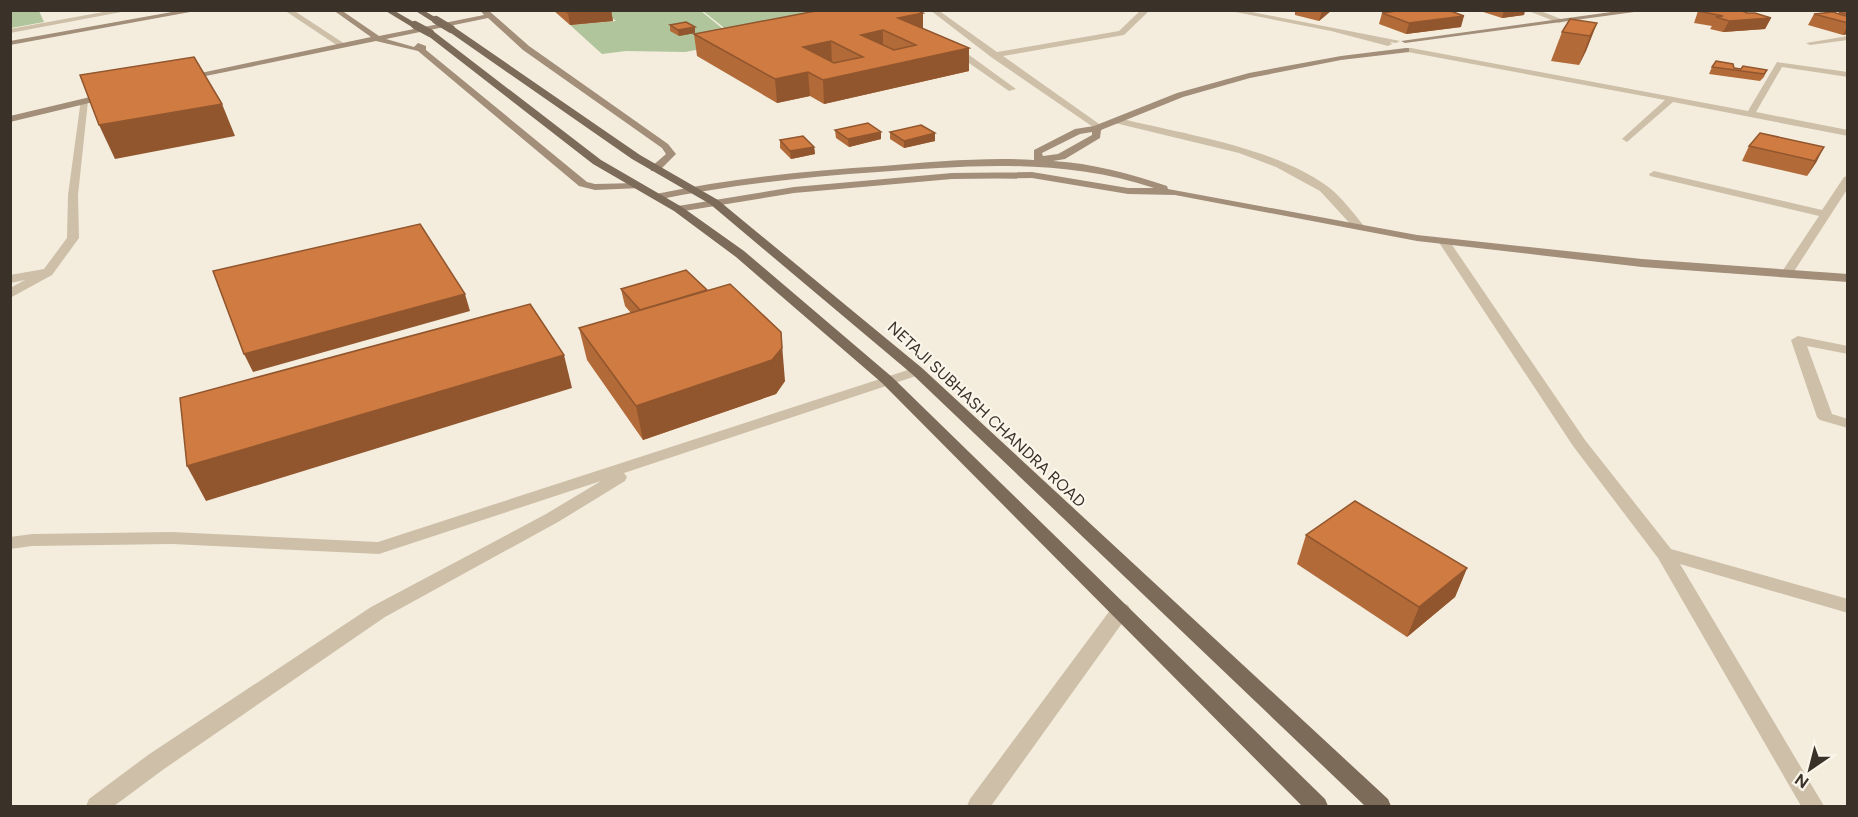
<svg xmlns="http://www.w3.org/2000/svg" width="1858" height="817" font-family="Figtree,sans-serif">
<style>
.green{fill:#b0c59c}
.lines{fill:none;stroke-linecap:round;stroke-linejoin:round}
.street{fill:#cebfa8;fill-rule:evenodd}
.secondary{fill:#a28e79;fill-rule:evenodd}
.primary{fill:#7d6b59;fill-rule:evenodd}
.primary-bridge{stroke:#7d6b59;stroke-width:8}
.wall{fill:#b26a38}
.shaded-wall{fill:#91562e}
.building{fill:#cf7b41;stroke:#91562e;stroke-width:1.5;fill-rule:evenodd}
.labels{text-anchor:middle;stroke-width:4.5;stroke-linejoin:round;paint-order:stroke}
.street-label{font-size:16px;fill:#3a3129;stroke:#fbf6eb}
</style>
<rect width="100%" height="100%" fill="#f4eddd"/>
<g class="green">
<polygon points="11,10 39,11 44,22 11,28"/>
<polygon points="872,10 743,43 703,11"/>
<polygon points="604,11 701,11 739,42 685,52 626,51 602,54 570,25 616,21"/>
</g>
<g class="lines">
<g class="street">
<polygon points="114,10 132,10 10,33 10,29"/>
<polygon points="284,10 293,10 345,44 338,46"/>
<polygon points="930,10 938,10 997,52 1119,31 1141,10 1149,11 1124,35 1003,56 1102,126 1102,130 1099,131 991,57"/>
<polygon points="1225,10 1242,10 1400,41 1396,43 1390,42 1392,44 1388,46 1331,31"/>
<polygon points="1526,10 1538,10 1566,21 1559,23"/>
<polygon points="1848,36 1848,40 1810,45 1806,43"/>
<polygon points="1411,48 1748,111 1777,62 1848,72 1848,77 1782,67 1756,112 1848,130 1848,136 1673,102 1627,142 1622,139 1624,137 1665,100 1408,52 1408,48"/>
<polygon points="959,52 965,52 1016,89 1009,91 959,56"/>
<polygon points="81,99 88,101 78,195 79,238 52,275 10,298 10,288 25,280 10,283 10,275 44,269 67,238 68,195"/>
<path d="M1118,118C1183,134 1273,147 1327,186C1341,196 1354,214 1365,227L1363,229H1355L1320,191L1276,167L1239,153L1115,123V119Z"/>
<polygon points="1654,171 1822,210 1844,177 1848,176 1848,188 1793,273 1787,277 1781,273 1819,216 1650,176 1649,174"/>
<polygon points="1444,238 1448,239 1585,440 1671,549 1848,599 1848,613 1680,564 1824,806 1801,806 1658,558 1573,446 1438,241"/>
<polygon points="1798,336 1848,346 1848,354 1807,346 1832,414 1848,419 1848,428 1820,420 1817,417 1791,340"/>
<polygon points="917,367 924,371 922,374 624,473 627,477 625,481 558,522 385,617 164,769 114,806 86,806 89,799 148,755 371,607 546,514 601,481 379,554 172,544 32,546 10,549 10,537 32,534 172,532 378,542"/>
<polygon points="1121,603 1128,605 1131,610 1128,615 991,806 967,806 970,799 1114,605"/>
</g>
<g class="secondary">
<polygon points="183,10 201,10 10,45 10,41"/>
<polygon points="333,10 341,10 379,36 484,15 480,10 488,10 529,46 668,144 676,154 659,171 651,171 651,167 666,154 662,148 523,50 488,18 386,39 414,47 418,43 426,46 426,50 587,182 595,184 637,183 642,186 641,188 595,190 579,186 418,51 376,41 186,80 182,77 371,37"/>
<polygon points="1626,10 1649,10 1405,43 1401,41"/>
<path d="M1406,48H1409V52L1341,60L1250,78L1183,97L1101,130L1100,138L1065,159L1053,161C1092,163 1130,174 1167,186L1168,189L1417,235L1642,259L1848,274V282L1642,267L1417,241L1175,195L1128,194L1032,178L952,179L794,193L678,212L672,209L678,206L794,187L952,173L1032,172L1128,188H1154C1063,158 971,165 878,172C803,177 729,185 656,200L651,197L656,194C731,178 807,171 883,166C933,162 984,157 1034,160V150L1075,129L1094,126L1177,93L1249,73L1341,56ZM1092,132V135L1058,154L1043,156L1042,153L1080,134Z"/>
<polygon points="107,93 110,94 110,98 10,122 10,116"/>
</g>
<g class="primary">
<polygon points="384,10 393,10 419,25 412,27"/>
<polygon points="414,10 423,10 440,20 433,22"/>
<polygon points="448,27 454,27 640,155 718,200 922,368 1388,799 1391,806 1365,806 912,374 710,204 632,159 448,31"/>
<polygon points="427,31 433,31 601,160 682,207 744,251 892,377 1325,799 1328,806 1302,806 882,383 736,257 674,211 593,164 427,35"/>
</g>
<g class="primary-bridge">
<polyline points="436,20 451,29"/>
<polyline points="415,25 430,33"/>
</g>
</g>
<g class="wall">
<polygon points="553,10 611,10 613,21 570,25"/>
<polygon points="1295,10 1332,10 1319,21 1295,15"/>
<polygon points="1477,10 1525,10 1524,15 1502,18"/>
<polygon points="1848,10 1848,34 1843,35 1808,25 1814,14 1838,14 1839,12"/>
<polygon points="1698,11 1747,13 1771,18 1765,29 1723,32 1710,29 1712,26 1694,23"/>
<polygon points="923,13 923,29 969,71 824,104 810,96 777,103 697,56 694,34"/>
<polygon points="1382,13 1461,27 1406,34 1379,24"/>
<polygon points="1597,23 1586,51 1579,65 1551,61 1562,32"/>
<polygon points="670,25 695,27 695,33 679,36 670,31"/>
<polygon points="1712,67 1741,69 1767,70 1764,77 1760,81 1709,74"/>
<polygon points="835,130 881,132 881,139 849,147 836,138"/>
<polygon points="890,132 935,133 935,141 904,148 890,139"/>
<polygon points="780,140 814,147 815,154 791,159 780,148"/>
<polygon points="1749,146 1817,161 1807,176 1742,161"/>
<polygon points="621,289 785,381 776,394 643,440 587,360 579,328 631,313 625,306"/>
<polygon points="1306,535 1467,568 1455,597 1407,637 1297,564"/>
</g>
<g class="shaded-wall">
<polygon points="600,10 611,10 613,21 570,25 568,13"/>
<polygon points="1322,10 1332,10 1319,21"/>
<polygon points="1504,10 1525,10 1524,15 1502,18"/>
<polygon points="923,13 923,34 898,18"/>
<polygon points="1464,16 1461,27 1406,34 1409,23"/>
<polygon points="1771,18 1765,29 1723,32 1729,21"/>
<polygon points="1597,23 1586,51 1579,65 1590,36"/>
<polygon points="1848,25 1848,34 1843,35"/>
<polygon points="695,27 695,33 679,36 678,30"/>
<polygon points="883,30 883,52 861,35"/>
<polygon points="831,41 832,63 803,47"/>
<polygon points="969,48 969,71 824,104 823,80"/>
<polygon points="808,72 810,96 777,103 775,79"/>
<polygon points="222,104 235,136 115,159 99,125"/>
<polygon points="881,132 881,139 849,147 848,139"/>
<polygon points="935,133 935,141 904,148 904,141"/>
<polygon points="814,147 815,154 791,159 790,151"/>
<polygon points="1824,147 1817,161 1807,176 1815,161"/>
<polygon points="465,294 470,311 253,372 244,354"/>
<polygon points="781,332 785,381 776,394 643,440 636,406"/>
<polygon points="564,355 572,388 206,501 187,466"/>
<polygon points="1467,568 1455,597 1407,637 1419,607"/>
</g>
<g class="building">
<polygon points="565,10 600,10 568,13"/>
<path d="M821,10H916L923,13L898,18L969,48L823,80L808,72L775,79L694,34ZM883,30L916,45L894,50L861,35ZM831,41L863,57L834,63L803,47Z"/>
<polygon points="1403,10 1448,10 1464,16 1409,23 1382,13"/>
<polygon points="1706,10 1740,10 1747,13 1755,13 1771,18 1729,21 1716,17 1723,16 1698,11"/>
<polygon points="1848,10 1848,23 1814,14 1833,12 1845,16 1847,14 1839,12"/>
<polygon points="1570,19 1597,23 1590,36 1562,32"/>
<polygon points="686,22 695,27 678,30 670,25"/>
<polygon points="194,57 222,104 99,125 80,75"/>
<polygon points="1716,61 1733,64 1734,68 1741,69 1743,66 1767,70 1764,74 1712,67"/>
<polygon points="868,123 881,132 848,139 835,130"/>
<polygon points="921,125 935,133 904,141 890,132"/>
<polygon points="1760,133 1824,147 1815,161 1749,146"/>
<polygon points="803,136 814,147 790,151 780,140"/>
<polygon points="420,224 465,294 244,354 213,271"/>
<polygon points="686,270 707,290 640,310 621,289"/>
<polygon points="730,284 781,332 782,348 772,360 636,406 579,328"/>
<polygon points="530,304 564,355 187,466 180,398"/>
<polygon points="1355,501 1467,568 1419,607 1306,535"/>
</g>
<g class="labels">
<g class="street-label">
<text transform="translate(987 414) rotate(43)" y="6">NETAJI SUBHASH CHANDRA ROAD</text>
</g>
</g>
<rect width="1858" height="817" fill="none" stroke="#3a3129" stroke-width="24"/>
<g transform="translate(1810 769) rotate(215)" stroke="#fbf6eb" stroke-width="4.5" paint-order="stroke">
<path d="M0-4.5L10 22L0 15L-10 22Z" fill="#3a3129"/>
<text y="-9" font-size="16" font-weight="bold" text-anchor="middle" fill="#3a3129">N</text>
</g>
</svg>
